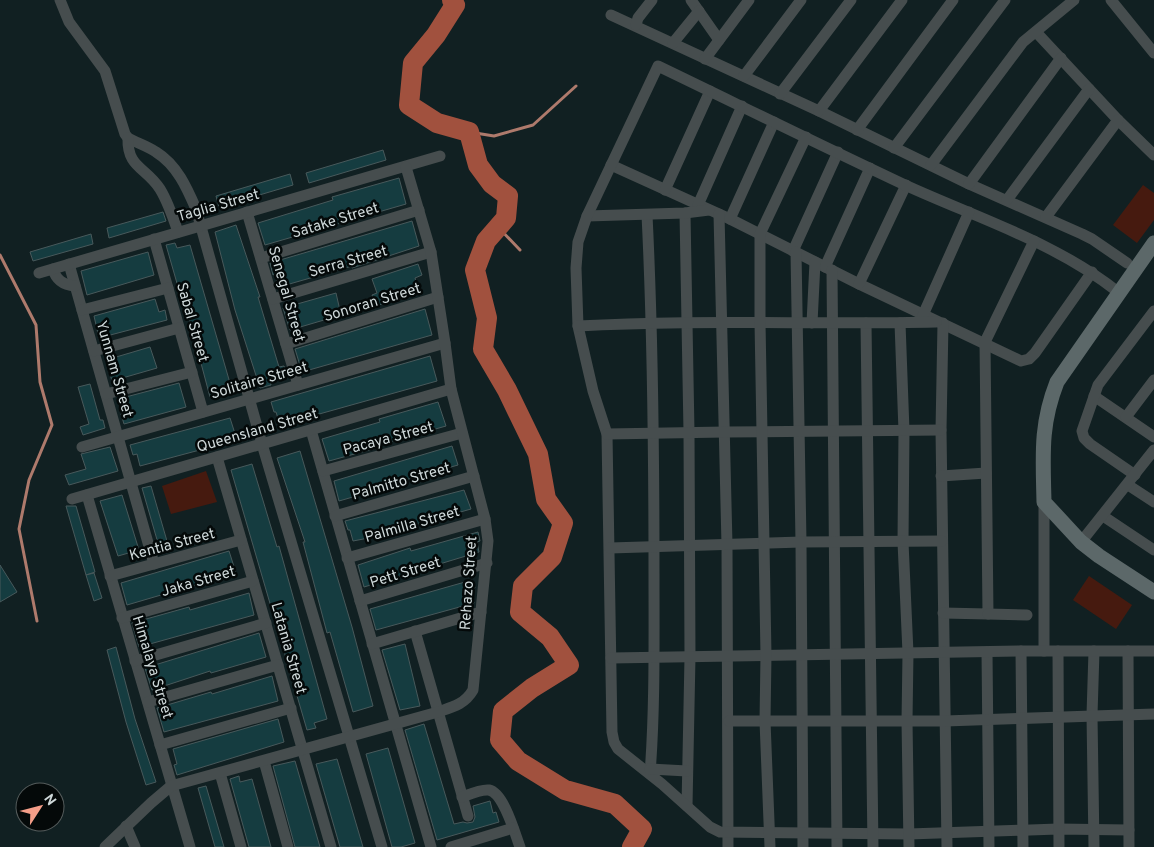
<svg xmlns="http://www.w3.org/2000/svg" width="1154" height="847" font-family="Overpass,sans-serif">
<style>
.pitch{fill:#461a0f}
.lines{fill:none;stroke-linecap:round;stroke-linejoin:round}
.stream{stroke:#ae7a6c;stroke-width:3}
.river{stroke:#a1513e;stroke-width:20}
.building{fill:#153c40;stroke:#48595b}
.street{stroke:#464d4e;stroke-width:11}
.secondary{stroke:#5c6869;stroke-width:15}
.labels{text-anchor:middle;stroke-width:5;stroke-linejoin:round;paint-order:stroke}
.street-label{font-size:15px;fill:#ced8d9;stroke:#040909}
</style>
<rect width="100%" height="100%" fill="#112022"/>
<g class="pitch">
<polygon points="1143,185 1154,193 1154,220 1137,243 1113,225"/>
<polygon points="206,471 217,502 171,514 162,486"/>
<polygon points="1089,576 1132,605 1116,629 1073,600"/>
</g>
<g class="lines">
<g class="stream">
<polyline points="469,132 494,136 533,125 576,86"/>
<polyline points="498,227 520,250"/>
<polyline points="0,255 36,325 40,382 52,425 29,480 19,529 37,621"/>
</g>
<polyline class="river" points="452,0 455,5 436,35 413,63 409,105 437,123 469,132 478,165 492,184 508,196 506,218 486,241 475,270 487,318 483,349 507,390 538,454 546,499 563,523 552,557 523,586 520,612 550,637 569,665 532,688 503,711 500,740 518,761 565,790 615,804 642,829 632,847"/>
</g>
<g class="building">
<polygon points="383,150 386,160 309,183 306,173"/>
<polygon points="290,174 293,185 219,207 216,196"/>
<polygon points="399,178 406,204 265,245 258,223 333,200 332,197"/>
<polygon points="163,212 166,221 109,238 107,228"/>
<polygon points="412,221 419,246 352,268 352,266 279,287 275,274 273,275 270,263"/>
<polygon points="236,225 260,297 258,297 279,367 284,366 287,375 270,380 271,385 260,388 235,310 215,232"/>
<polygon points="91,234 93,244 33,261 30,252"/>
<polygon points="175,243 177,248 190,245 232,390 210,397 189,318 187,318 166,245"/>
<polygon points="148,252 154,275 87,295 81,271"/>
<polygon points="418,264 422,275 415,278 419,291 376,306 372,295 377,293 372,279"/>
<polygon points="336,293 341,315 290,330 283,308"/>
<polygon points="155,299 159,312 165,310 167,320 99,338 94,316"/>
<polygon points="425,309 432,335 302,372 295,349"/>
<polygon points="150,347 157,368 112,381 106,360"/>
<polygon points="430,356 437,381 280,425 276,412 274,412 271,402"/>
<polygon points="179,383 186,407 124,424 121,414 126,413 122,398"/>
<polygon points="90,384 100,420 103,420 105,428 83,435 80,427 89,424 78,387"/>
<polygon points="438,402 446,426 379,445 380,447 329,461 322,439 380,422 379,419"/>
<polygon points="230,418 237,440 140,466 137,454 133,455 130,445"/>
<polygon points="452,446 458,465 391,484 391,486 339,501 334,481"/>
<polygon points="110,447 118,471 69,485 65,475 86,469 81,454"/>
<polygon points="300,451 352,627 373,706 353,712 330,632 327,633 303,542 305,542 277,458"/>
<polygon points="252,464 277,547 279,546 327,719 314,723 316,728 307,730 231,470"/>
<polygon points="151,486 169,548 160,550 142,488"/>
<polygon points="464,490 471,509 404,528 405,531 353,541 350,530 348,530 345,521"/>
<polygon points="122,495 139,550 118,556 100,501"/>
<polygon points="66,506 76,506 95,572 86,575"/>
<polygon points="478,532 480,541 477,542 479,552 364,587 358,565 410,548 411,551"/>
<polygon points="229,551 236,573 127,605 121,583"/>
<polygon points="0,565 17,592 0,602"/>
<polygon points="94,573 102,598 94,601 86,575"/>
<polygon points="472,580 475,588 470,589 474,603 376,630 370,609"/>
<polygon points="249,593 254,615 139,647 132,623 189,607 190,610"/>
<polygon points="259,633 266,657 211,673 210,671 152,690 145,668"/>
<polygon points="405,644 420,706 400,710 382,650"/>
<polygon points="116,647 135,719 156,782 146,785 126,722 107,650"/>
<polygon points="272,676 278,701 164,732 157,708 211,692 212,694"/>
<polygon points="278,719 284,742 177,775 174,765 177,764 173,749"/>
<polygon points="424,724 454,824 463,822 467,823 473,822 475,817 473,806 490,801 493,813 496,812 499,822 437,840 405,730"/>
<polygon points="388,748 415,843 401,847 392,847 366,754"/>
<polygon points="337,759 363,847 340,847 316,764"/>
<polygon points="295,761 320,847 295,847 273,766"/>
<polygon points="239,776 240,782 252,779 271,847 249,847 230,779"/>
<polygon points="206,786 224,847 215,847 198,788"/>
</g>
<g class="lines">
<g class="street">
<path d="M60,0L69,22L105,71L125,134L128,138C137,143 147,146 156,152C177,165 187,188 196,209L262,444L382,847"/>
<polyline points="691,0 719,40"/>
<polyline points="1111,0 1154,53"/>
<polyline points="611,15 819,111 969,184 1082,234 1092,239 1127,263"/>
<polyline points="636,25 638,18 652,0"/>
<polyline points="1036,32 1118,120 1154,155"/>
<polyline points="673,43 699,11"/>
<polyline points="705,59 749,0"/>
<polyline points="744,76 801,0"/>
<polyline points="780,94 851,0"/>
<polyline points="819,111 902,0"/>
<polyline points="857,130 953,0"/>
<path d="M128,138C127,168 146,167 160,189C168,202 173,217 178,232"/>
<polyline points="894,148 1005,0"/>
<polyline points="611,165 730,219 859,284 1021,361 1029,359 1035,353 1092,272"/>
<polyline points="931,165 1023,42 1074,0"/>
<polyline points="969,184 1061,58"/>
<polyline points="665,190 710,91"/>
<polyline points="1007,200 1089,89"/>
<polyline points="698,205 742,106"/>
<polyline points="247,212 298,385"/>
<polyline points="685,213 689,432 690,657 687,806"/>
<polyline points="719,214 727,545 728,847"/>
<path d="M647,215C653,335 654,454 654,574C654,640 655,708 650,774"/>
<polyline points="587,216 685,213 709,210"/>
<polyline points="1046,217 1118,120"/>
<polyline points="730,219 774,122"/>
<polyline points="154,239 203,412"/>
<polyline points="793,251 838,152"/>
<polyline points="796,252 801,542 803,847"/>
<polyline points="261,258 419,210"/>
<polyline points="69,264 154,564"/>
<polyline points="825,267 870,168"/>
<path d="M53,269C56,280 63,285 75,286"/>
<polyline points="832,270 837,847"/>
<polyline points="39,273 440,156"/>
<polyline points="859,284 906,185"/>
<path d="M1118,292C1055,242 977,218 905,185C822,146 741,106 658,66L587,216L578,242L576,268L578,326L593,391L607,434L612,732L614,742L618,749L662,784L710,827L720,832L909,834L1058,829L1129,830"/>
<polyline points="273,299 431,252"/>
<polyline points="82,310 168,288"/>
<polyline points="923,315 969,212"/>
<polyline points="812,323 815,262"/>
<polyline points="866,323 873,847"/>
<polyline points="900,323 904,431 903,542 908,653 907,721 909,847"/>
<polyline points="943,323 941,430 947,847"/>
<path d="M578,326C697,319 817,325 936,322"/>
<polyline points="286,344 438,297"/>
<polyline points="94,351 179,328"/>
<polyline points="106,394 192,372"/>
<polyline points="1094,396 1154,437"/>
<polyline points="1126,417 1154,380"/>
<polyline points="311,430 431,847"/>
<polyline points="607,434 725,432 941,430"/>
<polyline points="82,447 445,343"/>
<polyline points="217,457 331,847"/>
<polyline points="323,471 462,433"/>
<polyline points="1135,475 1090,444 1084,438 1082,431 1098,385 1154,311"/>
<polyline points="941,476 986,473"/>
<polyline points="1128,485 1154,502"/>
<polyline points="87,495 190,847"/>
<polyline points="72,499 451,389"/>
<polyline points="1044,502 1044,651"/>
<polyline points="335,516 474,476"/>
<polyline points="1103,516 1154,550"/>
<polyline points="1081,542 1154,450"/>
<polyline points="610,548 801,542 942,541"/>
<polyline points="347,558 485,519"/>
<polyline points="110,576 241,540"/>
<polyline points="360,601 487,563"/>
<polyline points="943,613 988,614 985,342 1034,241"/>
<polyline points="988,614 1027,615"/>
<polyline points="122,618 253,581"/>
<polyline points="415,631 468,816"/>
<polyline points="372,644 481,612"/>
<polyline points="1021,651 1023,847"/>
<polyline points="1058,651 1059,847"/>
<polyline points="1094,651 1092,715 1094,847"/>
<polyline points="1128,651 1129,847"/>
<polyline points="987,652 989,847"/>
<polyline points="611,658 1021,651 1154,651"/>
<polyline points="135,661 266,623"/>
<polyline points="148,702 278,665"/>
<polyline points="729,721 945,721 1154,714"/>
<polyline points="160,745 291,708"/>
<polyline points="264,761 288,847"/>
<polyline points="650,769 687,771"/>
<polyline points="220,773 241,847"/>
<path d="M462,797C470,794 481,789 489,790C504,793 515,834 520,847"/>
<polyline points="126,826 135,847"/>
<path d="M105,847L151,803L171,786L438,712C453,707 465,704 473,690L488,541L485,519L451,389L445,343L431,252L406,167"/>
<polyline points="451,847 513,828"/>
<polyline points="770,847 765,721 766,655 760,322 760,234 806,137"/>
</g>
<path class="secondary" d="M1154,243L1057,382C1040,425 1043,456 1044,502L1081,542L1099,556L1154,592"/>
</g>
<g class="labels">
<g class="street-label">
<text transform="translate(218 205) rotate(-16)" y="5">Taglia Street</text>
<text transform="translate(335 220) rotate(-17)" y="5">Satake Street</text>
<text transform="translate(348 261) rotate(-16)" y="5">Serra Street</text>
<text transform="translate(287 294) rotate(74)" y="5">Senegal Street</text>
<text transform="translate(372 302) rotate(-17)" y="5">Sonoran Street</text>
<text transform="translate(193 322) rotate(74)" y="5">Sabal Street</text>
<text transform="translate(115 369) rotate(74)" y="5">Yunnam Street</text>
<text transform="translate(259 380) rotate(-16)" y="5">Solitaire Street</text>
<text transform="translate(257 430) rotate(-16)" y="5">Queensland Street</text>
<text transform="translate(388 438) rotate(-15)" y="5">Pacaya Street</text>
<text transform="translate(401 481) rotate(-16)" y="5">Palmitto Street</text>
<text transform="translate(412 524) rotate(-16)" y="5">Palmilla Street</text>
<text transform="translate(172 544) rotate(-15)" y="5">Kentia Street</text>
<text transform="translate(405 572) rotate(-17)" y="5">Pett Street</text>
<text transform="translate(198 581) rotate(-16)" y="5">Jaka Street</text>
<text transform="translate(468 583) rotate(-86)" y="5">Rehazo Street</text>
<text transform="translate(289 648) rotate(74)" y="5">Latania Street</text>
<text transform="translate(153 667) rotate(73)" y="5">Himalaya Street</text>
</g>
</g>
<g transform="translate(40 807) rotate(54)"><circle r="24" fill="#040909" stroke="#555c5c"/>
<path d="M0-4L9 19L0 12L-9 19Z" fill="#f49e89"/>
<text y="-8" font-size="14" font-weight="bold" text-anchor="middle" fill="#ced8d9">N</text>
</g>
</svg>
